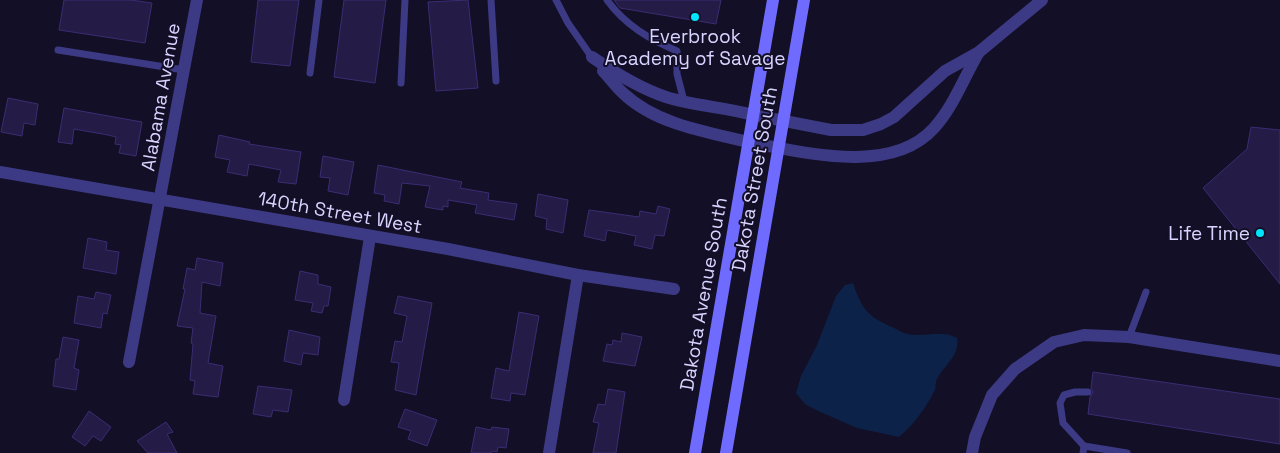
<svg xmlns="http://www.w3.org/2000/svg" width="1280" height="453" font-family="'Space Grotesk',sans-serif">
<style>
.water{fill:#0c2248}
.building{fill:#241b47;stroke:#3b2d73}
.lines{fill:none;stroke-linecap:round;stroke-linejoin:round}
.service{stroke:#3d3a85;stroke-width:7}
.minor{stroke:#3d3a85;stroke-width:12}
.tertiary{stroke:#3d3a85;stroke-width:12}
.secondary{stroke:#6f6bff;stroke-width:12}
.poi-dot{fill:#00e5ff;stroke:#130f26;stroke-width:2}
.labels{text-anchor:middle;stroke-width:4;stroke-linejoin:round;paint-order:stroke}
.poi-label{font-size:19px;fill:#d9d4ff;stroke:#130f26}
.street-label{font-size:19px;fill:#d9d4ff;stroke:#130f26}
</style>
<rect width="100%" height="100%" fill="#130f26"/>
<path class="water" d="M853,283C862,309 867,316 892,327C897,329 902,333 907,334C923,338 941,329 957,338C960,356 944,365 937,379C935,383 936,387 935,390C925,409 915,423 899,437L857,428L816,410L805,404L796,393L801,376L817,345L836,296L845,285Z"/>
<g class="building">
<polygon points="64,0 131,0 152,3 145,43 59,30"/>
<polygon points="258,0 299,0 290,66 251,62"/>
<polygon points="344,0 386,0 375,83 334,77"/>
<polygon points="468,0 478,88 436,91 428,2"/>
<polygon points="614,0 721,0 716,24 620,8"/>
<polygon points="8,98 38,104 35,125 24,123 22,136 1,132"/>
<polygon points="64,108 142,122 136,156 119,153 121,145 115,144 116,137 108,135 74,129 72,144 58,142"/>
<polygon points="1251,127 1280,130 1280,284 1203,188 1247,149"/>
<polygon points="219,135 250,142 249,144 301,152 296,184 278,182 281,170 249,164 247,176 227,172 230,160 215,157"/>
<polygon points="323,156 354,162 348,195 328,191 330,178 320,177"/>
<polygon points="378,165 462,182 460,188 489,193 488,200 517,204 514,220 475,213 477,205 448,200 448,207 443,206 443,210 425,207 430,186 402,183 399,204 384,201 385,195 374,193"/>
<polygon points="538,194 568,200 563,233 546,229 547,219 535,216"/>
<polygon points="658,206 670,209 664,236 655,235 652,249 634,245 636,236 607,230 605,241 584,236 589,210 639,217 640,211 656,214"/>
<polygon points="88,238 107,242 106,250 119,252 116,274 83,268"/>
<polygon points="197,258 223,263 220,286 202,282 200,313 216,316 208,363 223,366 218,397 193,394 195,381 190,380 193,344 191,343 193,328 177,326 185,289 183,289 187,268 195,270"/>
<polygon points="300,271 318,275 318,284 331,287 328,306 324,306 322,313 311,311 313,303 295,300"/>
<polygon points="96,292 111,295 107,314 103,313 101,328 74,323 78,296 94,299"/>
<polygon points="398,296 432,303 416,395 395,390 399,363 391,362 395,341 402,342 407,316 394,313"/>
<polygon points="519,312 539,316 525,395 511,393 510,401 491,398 496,368 509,371"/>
<polygon points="289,330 320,337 318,355 303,353 301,365 284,361"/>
<polygon points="622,333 642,337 635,366 603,361 607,344 612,345 613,340 621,342"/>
<polygon points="63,337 79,340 74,368 79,370 76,390 53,386 56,359 59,359"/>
<polygon points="1093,372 1280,399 1280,444 1088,414 1090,397 1093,392 1091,388"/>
<polygon points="258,386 292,390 288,412 273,410 271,417 253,414"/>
<polygon points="608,389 625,392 616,453 593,453 599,423 593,422 598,404 605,405"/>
<polygon points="405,409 437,420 427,446 408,439 411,431 398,427"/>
<polygon points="89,411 111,427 101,441 93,436 85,446 72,437"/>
<polygon points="166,422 173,432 167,434 177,453 148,453 137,441"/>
<polygon points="476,427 491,430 492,427 509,429 506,448 498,447 497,452 492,451 491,453 471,453"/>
</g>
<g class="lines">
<g class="service">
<polyline points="491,0 496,81"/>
<polyline points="556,0 568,23 593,59"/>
<path d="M607,0C625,25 649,39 677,51V74L684,101"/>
<polyline points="58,50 184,70"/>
<polyline points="310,73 319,0"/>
<polyline points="401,83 405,0"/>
<polyline points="1129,337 1146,292"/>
<polyline points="1084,446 1063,423 1060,403 1064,395 1075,392 1088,392"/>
<polyline points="1083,453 1084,446 1127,453"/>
</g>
<g class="minor">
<path d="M592,57C615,73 639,88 666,97C694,106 725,107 753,115"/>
<path d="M603,71C610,78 616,87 624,94C656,124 706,132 748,142"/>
<polyline points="0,172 448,249 578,275 674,289"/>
<polyline points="129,362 197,0"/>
<polyline points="344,400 370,237"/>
<polyline points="549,453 578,275"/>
<polyline points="972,453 975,437 992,395 1015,369 1054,342 1084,335 1129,337 1280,361"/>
</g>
<g class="tertiary">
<polyline points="753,115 831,130 863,130 881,124 894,117 945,71 979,52 1042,0"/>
<path d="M748,142C803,152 891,176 934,128C954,106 964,77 979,52"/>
</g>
<g class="secondary">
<polyline points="695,453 773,0"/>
<polyline points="726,453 804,0"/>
</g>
</g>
<g class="poi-dot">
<circle cx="695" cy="17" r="5"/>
<circle cx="1260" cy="233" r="5"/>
</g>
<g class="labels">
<g class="poi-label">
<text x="695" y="43">Everbrook<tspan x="695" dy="22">Academy of Savage</tspan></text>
<text x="1250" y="240" text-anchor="end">Life Time</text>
</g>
<g class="street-label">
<text transform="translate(160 97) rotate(-80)" y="7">Alabama Avenue</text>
<text transform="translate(754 179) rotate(-80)" y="7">Dakota Street South</text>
<text transform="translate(340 212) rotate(10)" y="7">140th Street West</text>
<text transform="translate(703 294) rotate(-80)" y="7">Dakota Avenue South</text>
</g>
</g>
</svg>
